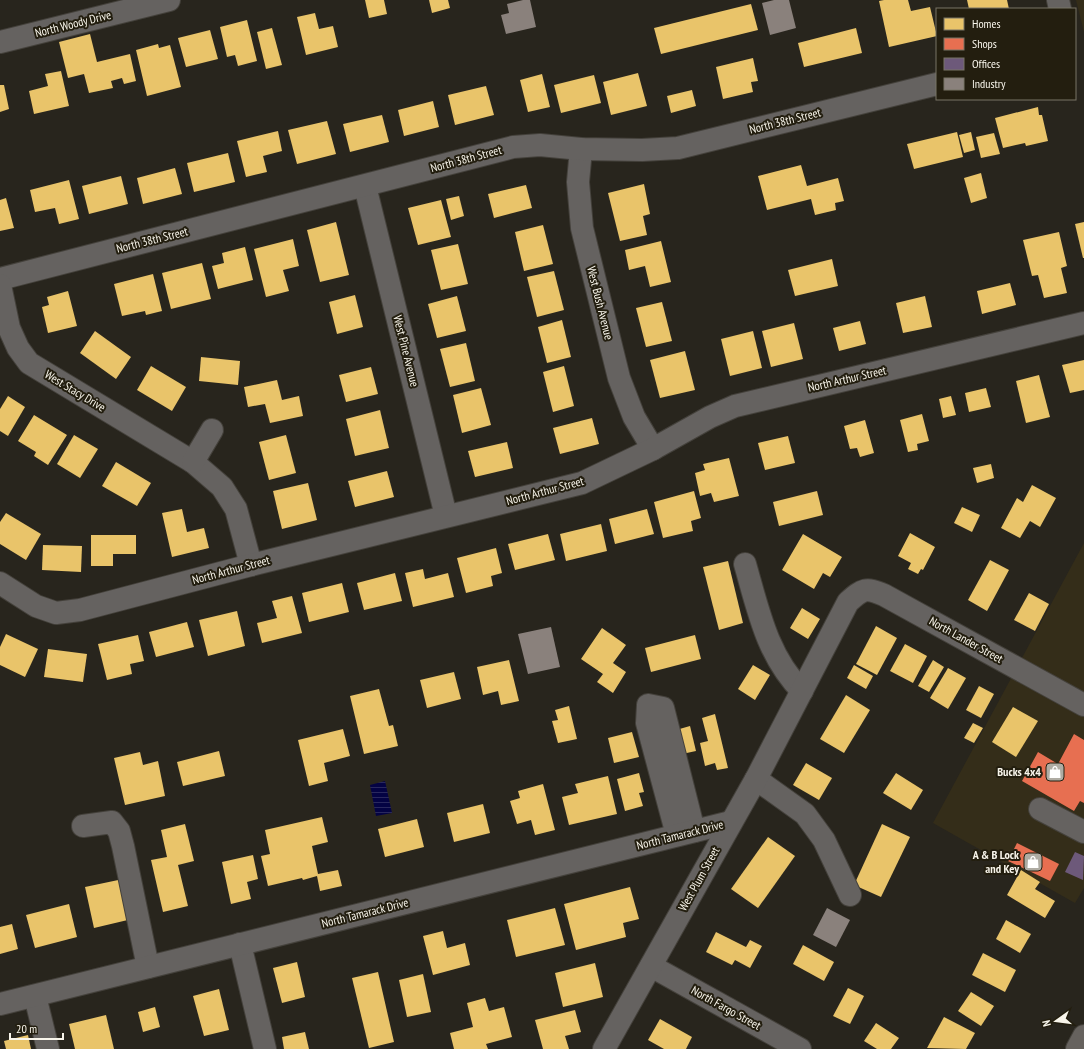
<svg xmlns="http://www.w3.org/2000/svg" width="1084" height="1049" font-family="'PT Sans Narrow',sans-serif">
<style>
.built{fill:#342d19}
.water{fill:url(#water-rules)}
.homes{fill:#e9c46a}
.shops{fill:#e76f51}
.offices{fill:#6d597a}
.industry{fill:#8a817c}
.lines{fill:none;stroke-linecap:round;stroke-linejoin:round}
.minor-casing{stroke:#44413b;stroke-width:24}
.major-casing{stroke:#44413b;stroke-width:24}
.minor{stroke:#656260;stroke-width:22}
.major{stroke:#66625e;stroke-width:22}
.labels{text-anchor:middle;stroke-width:4;stroke-linejoin:round;paint-order:stroke}
.street-label{font-size:12px;fill:#f8f5eb;stroke:#231e0f}
.poi-label{font-size:12px;font-weight:bold;fill:#f8f5eb;stroke:#231e0f;text-anchor:end}
</style>
<defs>
<pattern id="water-rules" width="6" height="5" patternUnits="userSpaceOnUse"><rect width="6" height="5" fill="#040343"/><path d="M0 2.5h6" fill="none" stroke="#29285e"/></pattern>
</defs>
<rect width="100%" height="100%" fill="#28251d"/>
<g class="built">
<polygon points="1076,0 1084,0 1084,32"/>
<polygon points="1084,543 1084,888 1075,903 933,823"/>
</g>
<polygon class="water" points="385,781 392,813 376,816 370,785"/>
<g class="homes">
<polygon points="365,0 384,0 387,14 369,18"/>
<polygon points="429,0 448,0 450,8 432,13"/>
<polygon points="884,0 908,0 911,11 930,7 937,36 889,47 879,1"/>
<polygon points="967,0 1007,0 1009,9 969,9"/>
<polygon points="751,4 758,30 661,54 654,28"/>
<polygon points="315,13 319,29 333,26 338,47 306,55 297,17"/>
<polygon points="247,20 257,61 238,66 235,55 227,57 220,27"/>
<polygon points="272,28 282,65 266,69 257,32"/>
<polygon points="856,28 862,53 804,67 798,43"/>
<polygon points="210,30 218,59 186,67 178,38"/>
<polygon points="90,34 97,62 130,54 136,81 124,84 122,78 111,81 113,88 89,93 84,74 68,78 59,42"/>
<polygon points="158,44 159,48 170,45 181,87 147,96 136,50"/>
<polygon points="753,58 758,81 751,82 753,92 723,99 716,67"/>
<polygon points="61,71 69,106 34,114 29,91 48,86 45,74"/>
<polygon points="638,73 647,106 611,115 603,82"/>
<polygon points="542,74 550,107 528,112 520,80"/>
<polygon points="594,75 601,103 561,113 554,85"/>
<polygon points="0,85 4,85 9,109 0,112"/>
<polygon points="486,86 494,115 455,125 448,95"/>
<polygon points="692,90 696,106 671,113 667,96"/>
<polygon points="433,101 439,127 404,136 398,110"/>
<polygon points="1038,107 1039,115 1042,115 1048,141 1026,146 1025,143 1003,148 995,118"/>
<polygon points="382,115 389,142 350,152 343,124"/>
<polygon points="327,121 336,154 297,164 288,130"/>
<polygon points="278,131 282,151 263,156 267,172 246,177 237,141"/>
<polygon points="957,132 963,157 914,169 907,144"/>
<polygon points="971,132 975,150 964,153 959,135"/>
<polygon points="994,133 1000,154 981,158 976,137"/>
<polygon points="228,153 235,182 194,192 187,163"/>
<polygon points="801,165 807,186 838,178 844,201 835,203 836,210 815,215 811,199 767,210 758,176"/>
<polygon points="175,168 182,194 143,204 137,178"/>
<polygon points="981,173 987,198 971,203 964,178"/>
<polygon points="121,176 128,204 89,214 82,186"/>
<polygon points="69,180 79,219 59,224 55,208 35,212 30,190"/>
<polygon points="644,184 650,214 643,216 647,235 620,241 608,193"/>
<polygon points="526,185 532,208 494,218 488,194"/>
<polygon points="459,196 464,216 451,220 446,199"/>
<polygon points="6,198 14,228 0,231 0,200"/>
<polygon points="441,200 451,237 418,245 408,208"/>
<polygon points="336,222 349,275 320,282 307,230"/>
<polygon points="1084,222 1084,258 1083,258 1075,224"/>
<polygon points="543,225 553,264 524,271 515,232"/>
<polygon points="1059,232 1067,266 1061,268 1067,293 1044,298 1038,275 1032,276 1023,240"/>
<polygon points="293,239 299,266 283,270 289,291 266,297 254,249"/>
<polygon points="661,241 671,282 650,287 645,266 629,270 625,250"/>
<polygon points="458,244 468,284 441,290 431,250"/>
<polygon points="245,247 253,280 218,289 212,266 224,263 222,253"/>
<polygon points="832,259 838,286 795,296 788,270"/>
<polygon points="202,263 211,299 171,309 162,273"/>
<polygon points="554,271 564,310 537,317 527,277"/>
<polygon points="153,274 162,311 146,315 145,311 122,316 114,284"/>
<polygon points="1010,283 1016,305 982,314 977,291"/>
<polygon points="68,291 77,326 48,333 42,307 49,305 47,297"/>
<polygon points="355,295 363,327 337,334 329,302"/>
<polygon points="457,296 466,331 437,338 428,304"/>
<polygon points="925,296 932,327 903,333 896,303"/>
<polygon points="662,302 672,341 646,347 636,308"/>
<polygon points="562,320 571,357 547,363 538,327"/>
<polygon points="860,321 866,344 839,351 833,328"/>
<polygon points="794,323 803,359 771,367 762,331"/>
<polygon points="95,331 131,357 116,379 80,353"/>
<polygon points="753,331 762,368 730,376 721,339"/>
<polygon points="466,343 475,381 450,387 440,349"/>
<polygon points="685,351 695,390 660,398 650,360"/>
<polygon points="201,357 240,361 238,385 199,381"/>
<polygon points="1084,360 1084,390 1070,393 1062,365"/>
<polygon points="151,366 186,387 172,411 137,390"/>
<polygon points="564,366 574,406 553,412 543,372"/>
<polygon points="371,367 378,394 346,402 339,375"/>
<polygon points="1039,375 1050,417 1026,423 1016,381"/>
<polygon points="277,380 282,400 299,396 303,416 270,423 265,404 248,407 244,387"/>
<polygon points="481,388 491,425 462,433 453,395"/>
<polygon points="986,388 991,407 969,412 965,393"/>
<polygon points="8,396 25,407 8,436 0,431 0,409"/>
<polygon points="951,396 956,415 943,418 939,399"/>
<polygon points="380,410 389,448 355,456 346,419"/>
<polygon points="922,414 929,441 917,444 918,450 908,452 900,420"/>
<polygon points="34,415 67,435 48,465 34,456 36,452 18,441"/>
<polygon points="592,418 599,444 560,454 553,428"/>
<polygon points="865,420 874,453 860,457 857,448 850,449 844,426"/>
<polygon points="74,435 98,449 80,478 57,464"/>
<polygon points="286,435 296,473 269,480 259,442"/>
<polygon points="788,436 795,463 765,470 758,443"/>
<polygon points="507,442 513,468 475,477 468,451"/>
<polygon points="729,458 739,496 714,502 711,493 700,496 695,473 705,470 703,464"/>
<polygon points="116,462 151,483 137,506 102,486"/>
<polygon points="991,464 994,478 977,483 973,468"/>
<polygon points="387,471 394,497 355,507 348,481"/>
<polygon points="308,483 317,520 282,529 273,491"/>
<polygon points="1032,485 1056,498 1040,527 1030,521 1020,538 1001,528 1017,498 1023,502"/>
<polygon points="694,491 701,518 691,521 693,531 663,538 654,502"/>
<polygon points="817,491 823,515 779,526 773,502"/>
<polygon points="962,507 980,515 972,532 954,523"/>
<polygon points="182,509 187,532 204,528 209,548 172,557 162,513"/>
<polygon points="647,509 654,534 615,544 609,519"/>
<polygon points="6,513 41,534 26,560 0,544 0,522"/>
<polygon points="601,524 607,551 566,561 560,534"/>
<polygon points="910,533 935,547 923,570 921,569 918,574 908,569 911,563 898,556"/>
<polygon points="548,534 555,560 515,570 508,544"/>
<polygon points="803,534 842,557 830,577 823,573 814,589 782,570"/>
<polygon points="91,535 136,535 136,554 113,554 113,566 91,566"/>
<polygon points="43,545 82,546 81,572 42,570"/>
<polygon points="496,548 502,573 491,576 493,586 466,593 457,558"/>
<polygon points="990,560 1009,570 987,611 968,600"/>
<polygon points="728,561 743,623 719,630 703,567"/>
<polygon points="423,569 425,579 448,573 454,597 413,607 405,573"/>
<polygon points="395,573 402,601 364,610 357,583"/>
<polygon points="342,583 349,612 309,622 302,593"/>
<polygon points="1029,593 1049,604 1035,631 1014,620"/>
<polygon points="292,596 302,633 262,643 257,623 277,618 272,601"/>
<polygon points="802,608 820,619 808,639 790,628"/>
<polygon points="237,611 245,646 208,656 199,620"/>
<polygon points="187,622 194,647 156,657 149,632"/>
<polygon points="876,626 897,638 877,675 856,664"/>
<polygon points="602,628 626,645 613,663 626,672 613,693 597,682 603,674 581,659"/>
<polygon points="6,634 38,649 25,677 0,665 0,647"/>
<polygon points="138,635 144,661 130,664 132,674 107,680 98,644"/>
<polygon points="695,635 701,659 651,672 645,648"/>
<polygon points="905,644 927,656 913,683 890,671"/>
<polygon points="48,649 87,654 83,682 44,677"/>
<polygon points="509,660 519,701 501,705 498,691 483,695 477,667"/>
<polygon points="933,660 944,667 929,692 918,686"/>
<polygon points="753,665 770,675 755,700 738,689"/>
<polygon points="854,665 873,676 866,689 847,678"/>
<polygon points="948,668 966,678 948,709 930,698"/>
<polygon points="454,672 461,699 427,708 420,680"/>
<polygon points="979,686 994,694 981,718 966,710"/>
<polygon points="379,689 389,726 393,725 398,746 364,754 350,696"/>
<polygon points="846,695 870,710 844,753 820,739"/>
<polygon points="569,706 577,739 558,743 552,721 558,720 555,710"/>
<polygon points="1013,707 1038,721 1016,757 992,742"/>
<polygon points="715,714 728,768 717,770 715,763 705,766 700,743 708,741 702,718"/>
<polygon points="973,723 983,728 974,743 964,738"/>
<polygon points="690,726 696,751 682,754 676,730"/>
<polygon points="343,729 350,756 324,763 328,781 309,786 298,740"/>
<polygon points="632,732 639,757 614,763 608,738"/>
<polygon points="219,751 225,776 183,786 177,762"/>
<polygon points="140,752 143,765 158,761 165,796 125,805 114,758"/>
<polygon points="806,763 832,778 819,800 793,785"/>
<polygon points="639,773 644,792 639,793 643,806 625,811 617,779"/>
<polygon points="896,773 923,790 911,810 883,793"/>
<polygon points="608,776 617,814 569,825 562,797 578,793 575,784"/>
<polygon points="543,784 555,830 535,835 531,820 517,824 510,801 520,798 518,791"/>
<polygon points="483,804 490,833 454,842 447,813"/>
<polygon points="322,817 328,842 312,846 318,874 338,870 342,886 320,891 317,876 303,880 302,878 268,886 261,856 270,854 265,830"/>
<polygon points="417,819 424,847 385,857 378,829"/>
<polygon points="185,824 194,861 178,865 188,906 163,912 151,860 167,857 161,830"/>
<polygon points="882,824 910,837 881,897 854,885"/>
<polygon points="768,837 795,856 758,908 731,889"/>
<polygon points="253,855 258,879 247,882 251,899 231,904 222,862"/>
<polygon points="1021,870 1040,882 1035,889 1055,901 1045,918 1007,895"/>
<polygon points="123,879 132,919 94,928 85,887"/>
<polygon points="630,887 639,919 623,923 626,937 576,950 564,904"/>
<polygon points="69,904 77,937 35,948 26,915"/>
<polygon points="555,908 565,945 516,957 507,920"/>
<polygon points="1006,920 1031,934 1020,953 996,939"/>
<polygon points="12,924 18,949 0,954 0,927"/>
<polygon points="443,931 447,948 465,943 470,965 433,975 423,936"/>
<polygon points="716,932 746,947 750,940 762,946 750,968 735,960 732,965 706,952"/>
<polygon points="803,945 834,962 824,981 793,964"/>
<polygon points="983,953 1016,970 1005,992 972,975"/>
<polygon points="297,962 305,997 282,1003 273,968"/>
<polygon points="595,963 603,997 563,1007 555,973"/>
<polygon points="378,972 394,1042 369,1048 352,978"/>
<polygon points="423,974 431,1012 407,1017 399,980"/>
<polygon points="848,988 864,996 850,1024 833,1016"/>
<polygon points="219,989 229,1030 204,1036 193,996"/>
<polygon points="971,992 994,1006 981,1026 958,1011"/>
<polygon points="485,998 489,1011 504,1007 512,1037 486,1044 488,1049 454,1049 450,1033 473,1027 467,1003"/>
<polygon points="155,1007 160,1027 143,1032 138,1012"/>
<polygon points="575,1010 581,1032 565,1036 569,1049 543,1049 535,1020"/>
<polygon points="106,1015 114,1049 75,1049 69,1024"/>
<polygon points="944,1017 975,1033 966,1049 927,1048"/>
<polygon points="660,1019 692,1037 686,1049 664,1049 648,1040"/>
<polygon points="876,1023 899,1038 891,1049 877,1049 864,1041"/>
<polygon points="305,1032 309,1049 284,1049 282,1037"/>
<polygon points="28,1035 31,1049 6,1049 4,1041"/>
</g>
<g class="shops">
<polygon points="1074,734 1084,740 1084,803 1080,801 1074,811 1022,781 1038,752 1058,764"/>
<polygon points="1017,843 1059,864 1050,881 1008,861"/>
</g>
<polygon class="offices" points="1075,852 1084,856 1083,880 1065,872"/>
<g class="industry">
<polygon points="523,0 530,0 536,27 506,34 501,15 509,13 507,4"/>
<polygon points="774,0 789,0 796,28 770,35 762,3"/>
<polygon points="551,627 560,667 528,674 518,634"/>
<polygon points="827,908 850,920 836,947 813,935"/>
</g>
<g class="lines">
<g class="minor-casing">
<g id="minor">
<polyline points="1058,0 1060,9"/>
<polyline points="0,42 169,0"/>
<polyline points="581,149 578,182 582,228 619,378 634,417 653,449"/>
<polyline points="365,186 446,516"/>
<polyline points="0,279 513,147 540,145 581,149 642,150 678,148 937,84"/>
<polyline points="0,285 9,328 18,348 29,363 193,462 222,487 236,509 251,565"/>
<polyline points="193,462 212,430"/>
<path d="M745,564C758,609 767,656 802,691"/>
<polyline points="0,583 36,606 56,613 80,610 251,565 582,483 653,449 710,417 735,406 1084,323"/>
<polyline points="756,779 805,814 824,840 850,895"/>
<polyline points="1040,809 1084,832"/>
<polyline points="83,826 112,822 119,831 123,846 148,967"/>
<polyline points="677,835 647,723 648,705 663,708 694,831"/>
<polyline points="240,944 265,1049"/>
<polyline points="651,966 800,1049"/>
<polyline points="35,996 48,1049"/>
<polyline points="0,1004 731,822"/>
<path d="M604,1049L756,779L848,602C863,589 865,587 884,595L1084,705"/>
</g>
</g>
<g class="major-casing">
<polyline id="major" points="1077,1049 1084,1036"/>
</g>
<use href="#minor" class="minor"/>
<use href="#major" class="major"/>
</g>
<defs>
<g id="shop-square" transform="scale(1)"><rect x="-9" y="-9" width="18" height="18" rx="4" fill="#afaca3" stroke="#231e0f"/><path d="M-5-2.5h2.3a2.7 3.5 0 0 1 5.4 0H5L5.5 6h-11ZM-1.5-2.5h3a1.5 2.3 0 0 0-3 0Z" fill="#fff"/></g>
</defs>
<g fill-rule="evenodd">
<use href="#shop-square" x="1055" y="772"/>
<use href="#shop-square" x="1033" y="862"/>
</g>
<g class="labels">
<g class="street-label">
<text transform="translate(73 24) rotate(-14)" y="4">North Woody Drive</text>
<text transform="translate(785 121) rotate(-14)" y="4">North 38th Street</text>
<text transform="translate(466 159) rotate(-15)" y="4">North 38th Street</text>
<text transform="translate(152 240) rotate(-14)" y="4">North 38th Street</text>
<text transform="translate(600 303) rotate(76)" y="4">West Bush Avenue</text>
<text transform="translate(406 351) rotate(76)" y="4">West Pine Avenue</text>
<text transform="translate(847 379) rotate(-13)" y="4">North Arthur Street</text>
<text transform="translate(75 391) rotate(31)" y="4">West Stacy Drive</text>
<text transform="translate(545 491) rotate(-15)" y="4">North Arthur Street</text>
<text transform="translate(231 570) rotate(-15)" y="4">North Arthur Street</text>
<text transform="translate(966 640) rotate(29)" y="4">North Lander Street</text>
<text transform="translate(680 835) rotate(-14)" y="4">North Tamarack Drive</text>
<text transform="translate(699 879) rotate(-61)" y="4">West Plum Street</text>
<text transform="translate(365 913) rotate(-14)" y="4">North Tamarack Drive</text>
<text transform="translate(726 1008) rotate(29)" y="4">North Fargo Street</text>
</g>
<g class="poi-label">
<text x="1041" y="776">Bucks 4x4</text>
<text x="1019" y="859">A &amp; B Lock<tspan x="1019" dy="14">and Key</tspan></text>
</g>
</g>
<rect x="936" y="8" width="140" height="92" fill="#231e0f" stroke="#787467"/>
<rect x="944" y="18" width="20" height="12" fill="#e9c46a" stroke="#787467"/>
<text x="972" y="28" font-size="12" fill="#f8f5eb">Homes</text>
<rect x="944" y="38" width="20" height="12" fill="#e76f51" stroke="#787467"/>
<text x="972" y="48" font-size="12" fill="#f8f5eb">Shops</text>
<rect x="944" y="58" width="20" height="12" fill="#6d597a" stroke="#787467"/>
<text x="972" y="68" font-size="12" fill="#f8f5eb">Offices</text>
<rect x="944" y="78" width="20" height="12" fill="#8a817c" stroke="#787467"/>
<text x="972" y="88" font-size="12" fill="#f8f5eb">Industry</text>
<g transform="translate(1056 1021) rotate(256)" stroke="#231e0f" stroke-width="3" paint-order="stroke">
<path d="M0-3L7 15L0 10L-7 15Z" fill="#f8f5eb"/>
<text y="-6" font-size="11" font-weight="bold" text-anchor="middle" fill="#f8f5eb">N</text>
</g>
<path d="M10 1033v6h53v-6" fill="none" stroke="#f8f5eb" stroke-width="2"/>
<text x="16" y="1033" font-size="12" fill="#f8f5eb" stroke="#231e0f" stroke-width="3" paint-order="stroke">20 m</text>
</svg>
